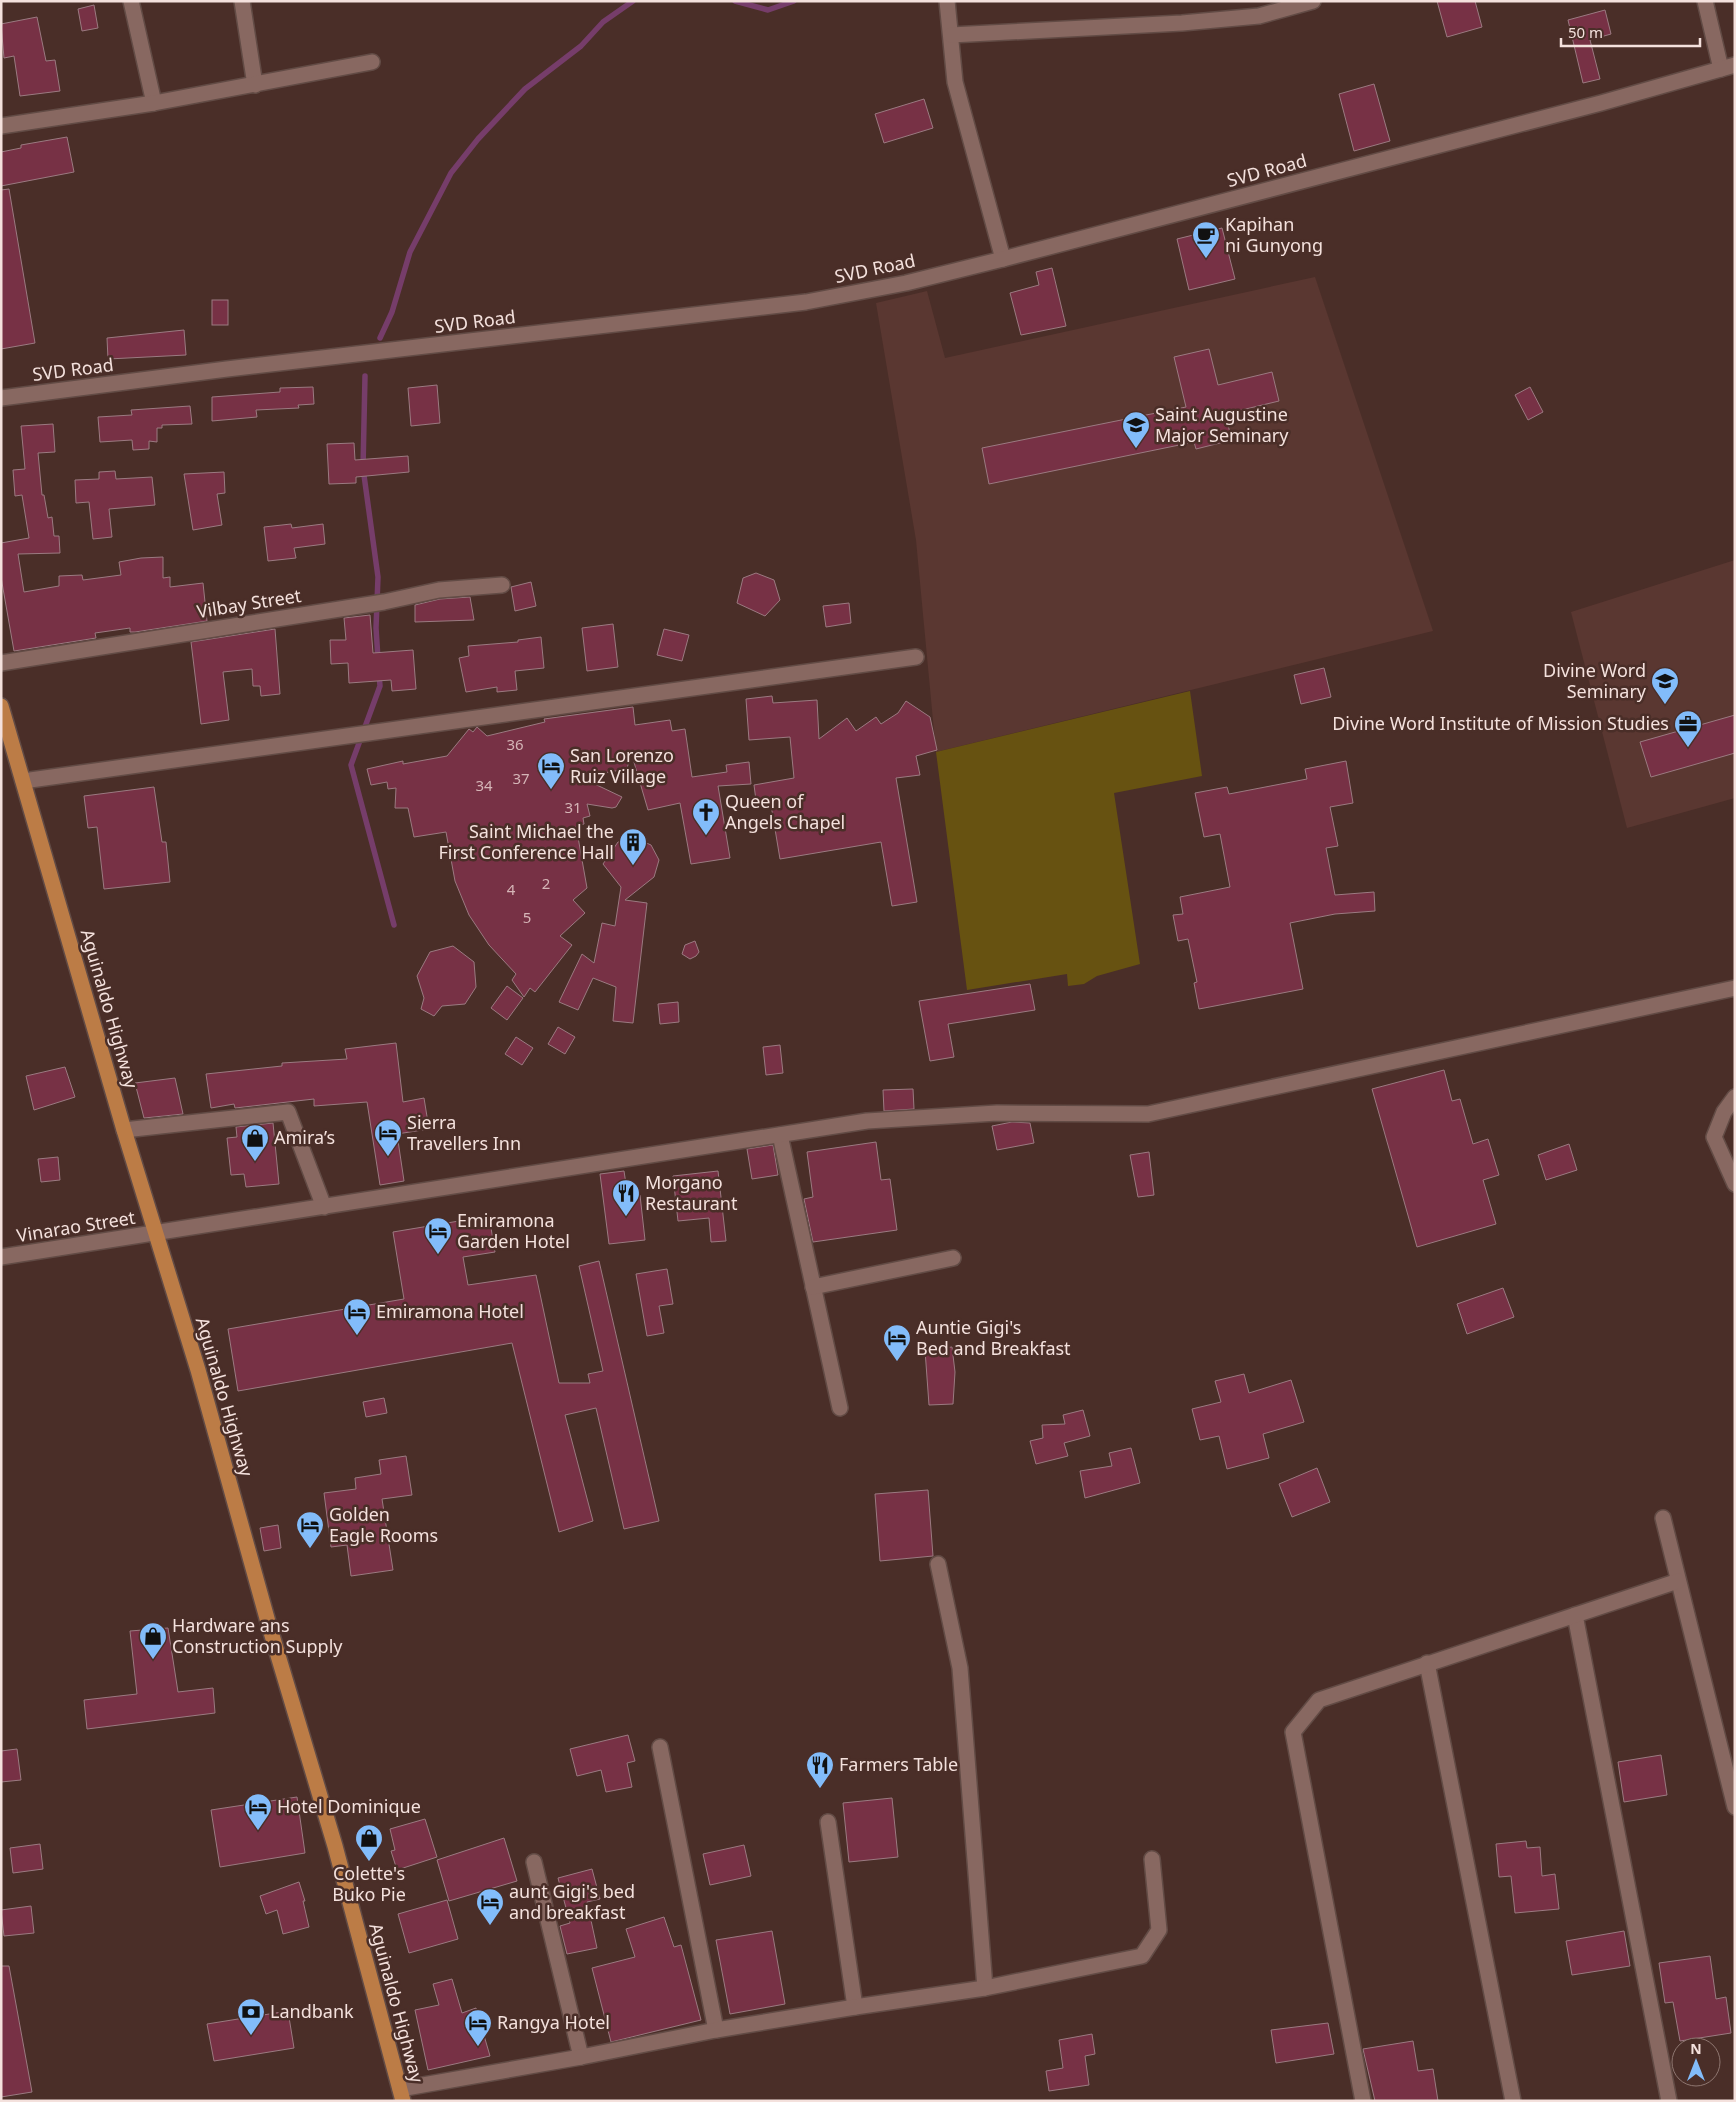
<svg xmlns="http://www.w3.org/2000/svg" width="1736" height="2102" font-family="'Noto Sans',sans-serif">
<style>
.built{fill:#5a3731}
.green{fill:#675211}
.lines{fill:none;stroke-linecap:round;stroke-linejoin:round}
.stream{stroke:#763d6a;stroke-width:5.5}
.building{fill:#773145;stroke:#9b7a81}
.street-casing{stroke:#624b45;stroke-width:18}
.secondary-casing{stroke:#624b45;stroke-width:18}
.primary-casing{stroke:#624b45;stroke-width:18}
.street{stroke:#886861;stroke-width:15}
.secondary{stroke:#886861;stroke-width:15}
.primary{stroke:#bc7c46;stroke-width:15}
.labels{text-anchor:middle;stroke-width:5;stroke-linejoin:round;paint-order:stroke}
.number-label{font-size:15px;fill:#d5b5b7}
.street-label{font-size:18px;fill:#f4e1dd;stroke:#4a2e28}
.poi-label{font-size:18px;fill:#f4e1dd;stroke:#4a2e28;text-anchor:start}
</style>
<rect width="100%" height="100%" fill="#4a2e28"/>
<g class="built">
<polygon points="1315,277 1433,631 936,752 916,540 876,303 927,291 945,358"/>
<polygon points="1735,560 1735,798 1627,828 1571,612"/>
</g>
<polygon class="green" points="1190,691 1202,776 1114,793 1140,964 1097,976 1084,984 1068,986 1067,974 967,990 936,752"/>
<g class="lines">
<g class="stream">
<polyline points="735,1 768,10 794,1"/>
<polyline points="380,338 392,312 410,252 451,173 478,139 525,89 581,46 603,22 633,1"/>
<polyline points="365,376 363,468 378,577 376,628 378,659"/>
<polyline points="379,674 380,686 351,765 394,925"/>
</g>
</g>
<g class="building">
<polygon points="1437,1 1475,1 1482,27 1447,37"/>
<polygon points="94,5 98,28 82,31 78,9"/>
<polygon points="1605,10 1611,34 1590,40 1600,79 1583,83 1568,20"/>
<polygon points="37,17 46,61 55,60 60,91 20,96 14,56 4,58 1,24"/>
<polygon points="1374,84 1390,141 1354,151 1339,94"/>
<polygon points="924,99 933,128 884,143 875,114"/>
<polygon points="67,137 74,172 1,186 1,152 21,148 21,145"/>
<polygon points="9,189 35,343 1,349 1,190"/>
<polygon points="1222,228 1235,279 1189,290 1177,239"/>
<polygon points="1052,268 1066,326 1021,335 1010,293 1039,285 1036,272"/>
<rect x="212" y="300" width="16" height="25"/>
<polygon points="184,330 186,355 108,359 107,338"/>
<polygon points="1209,349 1218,385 1272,372 1279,401 1225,414 1232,440 1196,449 1194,442 989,484 982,448 1186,407 1174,357"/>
<polygon points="437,385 440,423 411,426 408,388"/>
<polygon points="313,387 314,404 298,405 299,408 256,410 257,417 212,421 212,397 280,392 280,388"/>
<polygon points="1530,387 1543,412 1528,420 1515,395"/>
<polygon points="190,406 192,424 162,425 162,428 157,428 157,442 149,441 149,449 133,450 132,440 100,442 98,417 132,415 131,410"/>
<polygon points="53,424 55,452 38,453 42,495 44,495 48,518 52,517 54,536 59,536 60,553 18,554 24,592 59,586 59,576 82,575 83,580 121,575 119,562 141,558 163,557 163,578 170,577 170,587 203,583 207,621 135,632 130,632 130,628 95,633 96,638 14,651 1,577 1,543 29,538 22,495 15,496 13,470 25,469 21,426"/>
<polygon points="354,443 355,460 408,456 409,472 356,477 356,483 329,484 327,444"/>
<polygon points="115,471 116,479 152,477 155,505 109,509 112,537 93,539 89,502 76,503 75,480 99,479 99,472"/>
<polygon points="224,472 225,493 217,494 222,525 193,530 184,474"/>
<polygon points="291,524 292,528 323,524 325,544 294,548 296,558 268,561 264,527"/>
<polygon points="756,573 774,580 780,600 765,616 737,603 743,578"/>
<polygon points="531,582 536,606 515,611 511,587"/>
<polygon points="470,597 474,620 415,622 415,605 440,599"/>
<polygon points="849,603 851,623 826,627 823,606"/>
<polygon points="370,615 373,653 413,650 416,689 392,691 391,680 349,683 348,663 331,664 330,640 346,640 344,618"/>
<polygon points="613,624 618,667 587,671 582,628"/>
<polygon points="275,629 280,694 261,696 260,686 253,686 252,669 223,672 229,720 201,724 191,642"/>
<polygon points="664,629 689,635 682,661 657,655"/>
<polygon points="541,637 544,668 515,671 517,690 497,692 497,687 466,692 459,658 469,656 468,646 518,642 518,640"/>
<polygon points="1324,668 1331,697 1301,704 1294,675"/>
<polygon points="772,696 773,703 817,700 819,739 847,718 856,731 876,717 881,724 898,713 906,701 930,717 937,750 916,756 920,775 896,778 917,902 892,906 881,842 780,859 771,805 757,808 754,785 794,778 790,737 749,740 746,699"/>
<polygon points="633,707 635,725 670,720 672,731 685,729 692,777 727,772 726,765 749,762 751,784 718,786 730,858 691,864 680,803 648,810 631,752 627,769 580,777 622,797 616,807 612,808 587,804 590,816 583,818 584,824 576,826 587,888 573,900 585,913 560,936 572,945 535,992 530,988 524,997 512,980 516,974 489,945 469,915 455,881 446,832 414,837 408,808 395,808 396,788 388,789 387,782 371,785 367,769 403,761 403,764 447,756 469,729 473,732 477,727 487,736 545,722 544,719"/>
<polygon points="1735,715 1735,753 1651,777 1640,742"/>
<polygon points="1346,761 1353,803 1330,807 1338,846 1326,848 1335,895 1374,892 1375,911 1335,914 1290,923 1303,989 1199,1009 1194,983 1197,982 1188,939 1178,941 1173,915 1183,914 1180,897 1230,887 1220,834 1204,837 1195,793 1227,787 1229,794 1307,779 1305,769"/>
<polygon points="154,787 162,842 166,842 170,882 104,889 97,827 88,828 84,796"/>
<polygon points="635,838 651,845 659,860 654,877 625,900 647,903 633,1023 613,1021 616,987 593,978 578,1010 559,1002 582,954 594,963 602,923 615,926 621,887 603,864 618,842"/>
<polygon points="695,941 699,952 696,956 690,959 682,954 685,945"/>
<polygon points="453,946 474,962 476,987 465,1004 442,1006 434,1016 421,1009 424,998 417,976 430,952"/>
<polygon points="1030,984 1035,1010 948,1024 954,1057 930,1061 919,1001"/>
<polygon points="507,986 523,998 507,1020 491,1008"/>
<polygon points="678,1002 679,1022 660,1024 658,1004"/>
<polygon points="558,1027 575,1037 565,1054 548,1044"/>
<polygon points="516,1037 533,1048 522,1065 505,1054"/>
<polygon points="396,1043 403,1102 424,1098 429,1129 397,1134 404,1181 380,1185 367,1102 314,1106 314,1099 235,1108 234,1104 211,1108 206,1074 282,1066 282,1063 347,1059 345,1049"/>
<polygon points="780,1045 783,1073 766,1075 763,1047"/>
<polygon points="65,1067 75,1097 34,1110 26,1076"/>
<polygon points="1444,1070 1452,1101 1460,1099 1473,1144 1488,1139 1499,1175 1483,1180 1496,1224 1417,1247 1372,1089"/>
<polygon points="175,1078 183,1114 144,1118 135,1083"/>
<polygon points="913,1089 914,1109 884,1111 883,1090"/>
<polygon points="1012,1122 1030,1123 1034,1143 997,1150 992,1126"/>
<polygon points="273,1123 279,1184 246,1187 244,1174 231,1175 227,1138 237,1137 236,1127"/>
<polygon points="876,1142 881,1180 890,1179 897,1230 813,1242 804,1199 813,1197 807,1152"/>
<polygon points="1569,1144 1577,1170 1546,1180 1538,1155"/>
<polygon points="773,1145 778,1175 752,1179 747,1149"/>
<polygon points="1149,1152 1154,1195 1138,1197 1130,1155"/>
<polygon points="58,1157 60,1180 41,1182 38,1159"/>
<polygon points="624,1171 628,1197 640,1195 645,1240 609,1244 600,1174"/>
<polygon points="718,1171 726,1241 711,1242 709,1218 678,1221 673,1176"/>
<polygon points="489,1216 495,1252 463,1257 468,1285 536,1275 559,1383 590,1383 588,1374 603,1371 579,1266 599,1261 659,1521 624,1529 596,1408 565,1415 593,1521 559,1532 512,1343 238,1391 228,1329 404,1299 393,1232"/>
<polygon points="667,1269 673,1304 659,1306 664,1333 647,1336 636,1274"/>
<polygon points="1503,1288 1514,1317 1467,1334 1457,1304"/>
<polygon points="952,1347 955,1372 953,1404 929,1405 925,1350"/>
<polygon points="1244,1374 1249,1393 1291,1380 1304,1422 1263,1434 1269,1458 1227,1469 1219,1436 1200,1440 1192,1409 1221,1402 1215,1381"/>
<polygon points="384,1398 387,1413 366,1417 363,1402"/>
<polygon points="1083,1410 1090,1436 1064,1443 1068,1456 1036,1464 1030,1441 1043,1438 1042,1425 1065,1424 1063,1415"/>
<polygon points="1131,1448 1140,1483 1085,1498 1080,1471 1112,1466 1109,1453"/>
<polygon points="406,1456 412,1495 382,1499 393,1570 351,1576 347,1545 331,1547 324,1493 356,1489 355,1478 381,1474 379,1460"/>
<polygon points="1317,1468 1330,1502 1292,1517 1279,1484"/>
<polygon points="928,1490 933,1556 880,1561 875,1494"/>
<polygon points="278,1525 281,1548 264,1551 260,1528"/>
<polygon points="168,1628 178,1692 213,1688 215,1713 87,1729 84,1700 137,1694 130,1631"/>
<polygon points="628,1735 635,1761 627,1763 632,1787 606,1792 601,1770 577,1776 570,1749"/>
<polygon points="17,1749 21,1780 1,1782 1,1751"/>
<polygon points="1661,1755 1667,1795 1624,1802 1618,1762"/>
<polygon points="297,1797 305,1853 220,1867 211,1810"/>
<polygon points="892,1798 898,1857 849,1862 843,1803"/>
<polygon points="425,1819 437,1857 397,1870 391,1851 395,1850 390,1829"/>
<polygon points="504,1838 517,1881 449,1901 437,1860"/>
<polygon points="1526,1841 1527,1848 1540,1847 1542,1876 1555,1874 1559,1909 1515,1913 1511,1876 1499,1877 1496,1844"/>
<polygon points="40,1844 43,1869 13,1873 10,1848"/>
<polygon points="744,1845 751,1876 710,1885 703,1854"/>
<polygon points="592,1869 600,1899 587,1902 597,1948 567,1954 560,1926 570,1923 558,1878"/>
<polygon points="299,1882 305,1901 303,1901 309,1927 283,1934 277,1910 266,1914 260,1896"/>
<polygon points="447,1900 458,1939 409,1953 398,1914"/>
<polygon points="31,1906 34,1933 4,1936 1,1910"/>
<polygon points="664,1917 674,1947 681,1945 701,2020 611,2042 592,1968 635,1957 626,1929"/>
<polygon points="772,1931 785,2004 730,2014 716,1940"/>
<polygon points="1624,1931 1630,1966 1572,1975 1566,1941"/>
<polygon points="1710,1956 1716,1999 1726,1997 1731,2033 1680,2041 1673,2002 1665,2003 1659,1963"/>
<polygon points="1,1966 9,1966 32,2092 1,2097"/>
<polygon points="452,1979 462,2013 476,2008 490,2056 428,2070 415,2010 439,2005 433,1984"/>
<polygon points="288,2011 294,2048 214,2061 207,2024"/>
<polygon points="1328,2023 1334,2054 1276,2063 1271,2030"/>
<polygon points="1092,2034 1095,2054 1085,2056 1089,2085 1049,2091 1046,2071 1063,2068 1059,2040"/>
<polygon points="1413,2041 1418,2071 1433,2069 1438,2101 1375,2101 1363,2049"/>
</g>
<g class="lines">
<g class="street-casing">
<g id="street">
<polyline points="131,1 154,103"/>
<polyline points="242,1 255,85"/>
<polyline points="947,1 955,82 1003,259"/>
<polyline points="1705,1 1721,69"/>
<polyline points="951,35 1182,23 1259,16 1313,1"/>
<polyline points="1,126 154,103 372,62"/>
<polyline points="1,663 384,602 439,590 502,585"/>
<polyline points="23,781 916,657"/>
<polyline points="1735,1097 1724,1112 1714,1137 1735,1184"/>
<polyline points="124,1130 288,1112 324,1207"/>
<polyline points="780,1135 840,1408"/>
<polyline points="1,1257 867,1121 997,1113 1148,1114 1735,988"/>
<polyline points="813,1287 953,1258"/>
<polyline points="1663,1518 1735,1807"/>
<polyline points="938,1564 960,1668 985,1988"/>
<polyline points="1575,1615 1669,2101"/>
<polyline points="1427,1663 1513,2101"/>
<polyline points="660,1747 716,2030"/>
<polyline points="828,1822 855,2007"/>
<polyline points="534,1862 581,2057"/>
<polyline points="400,2089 581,2057 716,2030 855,2007 985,1988 1142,1956 1159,1930 1152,1859"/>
<polyline points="1363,2101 1293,1732 1319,1700 1678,1581"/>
</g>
</g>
<g class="secondary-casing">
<polyline id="secondary" points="1,398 227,369 806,302 906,283 1003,259 1601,103 1735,65"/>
</g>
<g class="primary-casing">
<polyline id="primary" points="1,706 124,1130 198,1370 268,1622 335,1846 403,2101"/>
</g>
<use href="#street" class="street"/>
<use href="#secondary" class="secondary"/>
<use href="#primary" class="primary"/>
</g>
<defs>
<g id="cafe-pin" transform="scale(1.4375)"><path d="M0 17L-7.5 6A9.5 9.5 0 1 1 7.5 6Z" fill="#82bcfa" stroke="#4a2e28"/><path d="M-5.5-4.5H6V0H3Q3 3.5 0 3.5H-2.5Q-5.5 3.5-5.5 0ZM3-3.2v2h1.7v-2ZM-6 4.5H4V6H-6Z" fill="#111"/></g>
<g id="university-pin" transform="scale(1.4375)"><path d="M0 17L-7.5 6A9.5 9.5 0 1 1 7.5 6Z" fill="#82bcfa" stroke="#4a2e28"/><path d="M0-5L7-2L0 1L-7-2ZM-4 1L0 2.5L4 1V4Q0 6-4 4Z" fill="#111"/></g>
<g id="office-pin" transform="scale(1.4375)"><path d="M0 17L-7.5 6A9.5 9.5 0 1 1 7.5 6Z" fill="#82bcfa" stroke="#4a2e28"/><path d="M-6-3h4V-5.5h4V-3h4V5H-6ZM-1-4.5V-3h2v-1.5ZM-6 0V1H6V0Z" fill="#111"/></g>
<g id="hotel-pin" transform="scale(1.4375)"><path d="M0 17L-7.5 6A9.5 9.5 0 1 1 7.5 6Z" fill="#82bcfa" stroke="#4a2e28"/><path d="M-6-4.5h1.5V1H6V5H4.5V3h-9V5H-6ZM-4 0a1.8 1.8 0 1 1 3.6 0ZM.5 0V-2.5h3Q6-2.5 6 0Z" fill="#111"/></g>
<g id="church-pin" transform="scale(1.4375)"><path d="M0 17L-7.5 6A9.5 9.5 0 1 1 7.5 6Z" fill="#82bcfa" stroke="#4a2e28"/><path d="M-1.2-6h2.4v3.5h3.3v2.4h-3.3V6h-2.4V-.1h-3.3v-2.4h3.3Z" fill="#111"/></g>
<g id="building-pin" transform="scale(1.4375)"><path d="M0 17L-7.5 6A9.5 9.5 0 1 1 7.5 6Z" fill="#82bcfa" stroke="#4a2e28"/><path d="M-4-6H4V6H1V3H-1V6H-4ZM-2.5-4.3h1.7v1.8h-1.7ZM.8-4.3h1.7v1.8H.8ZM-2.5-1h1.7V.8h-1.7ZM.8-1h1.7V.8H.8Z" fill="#111"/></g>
<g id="shop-pin" transform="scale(1.4375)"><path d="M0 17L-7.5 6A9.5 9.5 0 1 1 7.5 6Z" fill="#82bcfa" stroke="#4a2e28"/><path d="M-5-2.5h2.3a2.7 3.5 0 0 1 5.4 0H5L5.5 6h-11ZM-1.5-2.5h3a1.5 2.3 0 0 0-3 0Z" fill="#111"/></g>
<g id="restaurant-pin" transform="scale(1.4375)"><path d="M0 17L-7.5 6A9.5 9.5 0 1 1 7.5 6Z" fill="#82bcfa" stroke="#4a2e28"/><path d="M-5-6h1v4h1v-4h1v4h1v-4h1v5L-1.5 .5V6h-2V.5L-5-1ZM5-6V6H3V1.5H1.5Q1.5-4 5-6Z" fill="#111"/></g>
<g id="bank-pin" transform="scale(1.4375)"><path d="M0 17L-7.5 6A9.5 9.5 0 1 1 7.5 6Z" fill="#82bcfa" stroke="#4a2e28"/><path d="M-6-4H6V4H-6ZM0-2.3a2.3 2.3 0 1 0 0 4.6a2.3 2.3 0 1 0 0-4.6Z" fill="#111"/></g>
</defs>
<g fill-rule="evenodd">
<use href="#cafe-pin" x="1206" y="235"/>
<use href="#university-pin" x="1136" y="425"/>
<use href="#university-pin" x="1665" y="681"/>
<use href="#office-pin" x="1688" y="724"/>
<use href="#hotel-pin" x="551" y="766"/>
<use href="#church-pin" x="706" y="812"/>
<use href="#building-pin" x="633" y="842"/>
<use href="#hotel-pin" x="388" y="1133"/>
<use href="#shop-pin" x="255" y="1138"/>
<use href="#restaurant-pin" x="626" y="1193"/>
<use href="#hotel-pin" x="438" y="1231"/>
<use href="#hotel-pin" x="357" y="1312"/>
<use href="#hotel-pin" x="897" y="1338"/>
<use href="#hotel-pin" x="310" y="1525"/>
<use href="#shop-pin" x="153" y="1636"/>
<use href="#restaurant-pin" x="820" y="1765"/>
<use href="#hotel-pin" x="258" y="1807"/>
<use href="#shop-pin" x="369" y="1838"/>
<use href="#hotel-pin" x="490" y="1902"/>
<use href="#bank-pin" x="251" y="2012"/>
<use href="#hotel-pin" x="478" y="2023"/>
</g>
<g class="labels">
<g class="number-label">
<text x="515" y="750">36</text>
<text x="521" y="784">37</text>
<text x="484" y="791">34</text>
<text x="573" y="813">31</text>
<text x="546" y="889">2</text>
<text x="511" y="895">4</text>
<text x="527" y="923">5</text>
</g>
<g class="street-label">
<text transform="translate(1267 171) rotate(-15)" y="6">SVD Road</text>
<text transform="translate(875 269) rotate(-12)" y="6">SVD Road</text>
<text transform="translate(475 322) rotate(-7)" y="6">SVD Road</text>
<text transform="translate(73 370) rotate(-7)" y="6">SVD Road</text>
<text transform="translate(249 604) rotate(-9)" y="6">Vilbay Street</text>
<text transform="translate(109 1009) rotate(74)" y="6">Aguinaldo Highway</text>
<text transform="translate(76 1227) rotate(-9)" y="6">Vinarao Street</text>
<text transform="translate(224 1397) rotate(74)" y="6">Aguinaldo Highway</text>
<text transform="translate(396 2003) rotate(75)" y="6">Aguinaldo Highway</text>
</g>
<g class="poi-label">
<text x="1225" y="231">Kapihan<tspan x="1225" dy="21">ni Gunyong</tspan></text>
<text x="1155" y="421">Saint Augustine<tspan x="1155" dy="21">Major Seminary</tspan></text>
<text x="1646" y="677" text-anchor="end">Divine Word<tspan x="1646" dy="21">Seminary</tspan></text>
<text x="1669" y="730" text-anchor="end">Divine Word Institute of Mission Studies</text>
<text x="570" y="762">San Lorenzo<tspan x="570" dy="21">Ruiz Village</tspan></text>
<text x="725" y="808">Queen of<tspan x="725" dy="21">Angels Chapel</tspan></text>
<text x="614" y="838" text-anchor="end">Saint Michael the<tspan x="614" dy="21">First Conference Hall</tspan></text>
<text x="407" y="1129">Sierra<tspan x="407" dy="21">Travellers Inn</tspan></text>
<text x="274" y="1144">Amira’s</text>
<text x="645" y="1189">Morgano<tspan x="645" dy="21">Restaurant</tspan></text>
<text x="457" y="1227">Emiramona<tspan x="457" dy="21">Garden Hotel</tspan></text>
<text x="376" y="1318">Emiramona Hotel</text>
<text x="916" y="1334">Auntie Gigi's<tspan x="916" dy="21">Bed and Breakfast</tspan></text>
<text x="329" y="1521">Golden<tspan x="329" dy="21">Eagle Rooms</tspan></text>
<text x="172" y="1632">Hardware ans<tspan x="172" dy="21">Construction Supply</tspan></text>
<text x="839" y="1771">Farmers Table</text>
<text x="277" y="1813">Hotel Dominique</text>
<text x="369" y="1880" text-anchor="middle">Colette's<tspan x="369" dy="21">Buko Pie</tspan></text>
<text x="509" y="1898">aunt Gigi's bed<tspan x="509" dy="21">and breakfast</tspan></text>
<text x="270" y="2018">Landbank</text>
<text x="497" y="2029">Rangya Hotel</text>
</g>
</g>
<rect width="1736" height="2102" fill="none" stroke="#f4e1dd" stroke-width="5"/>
<g transform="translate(1696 2062)"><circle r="24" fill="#4a2e28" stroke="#8e7670"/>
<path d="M0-4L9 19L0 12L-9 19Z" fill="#82bcfa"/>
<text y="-8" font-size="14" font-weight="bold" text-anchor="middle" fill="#f4e1dd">N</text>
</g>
<path d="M1561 38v8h139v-8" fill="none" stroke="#f4e1dd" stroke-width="2.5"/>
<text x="1568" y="38" font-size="15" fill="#f4e1dd" stroke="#4a2e28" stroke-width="4" paint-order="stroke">50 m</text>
</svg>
